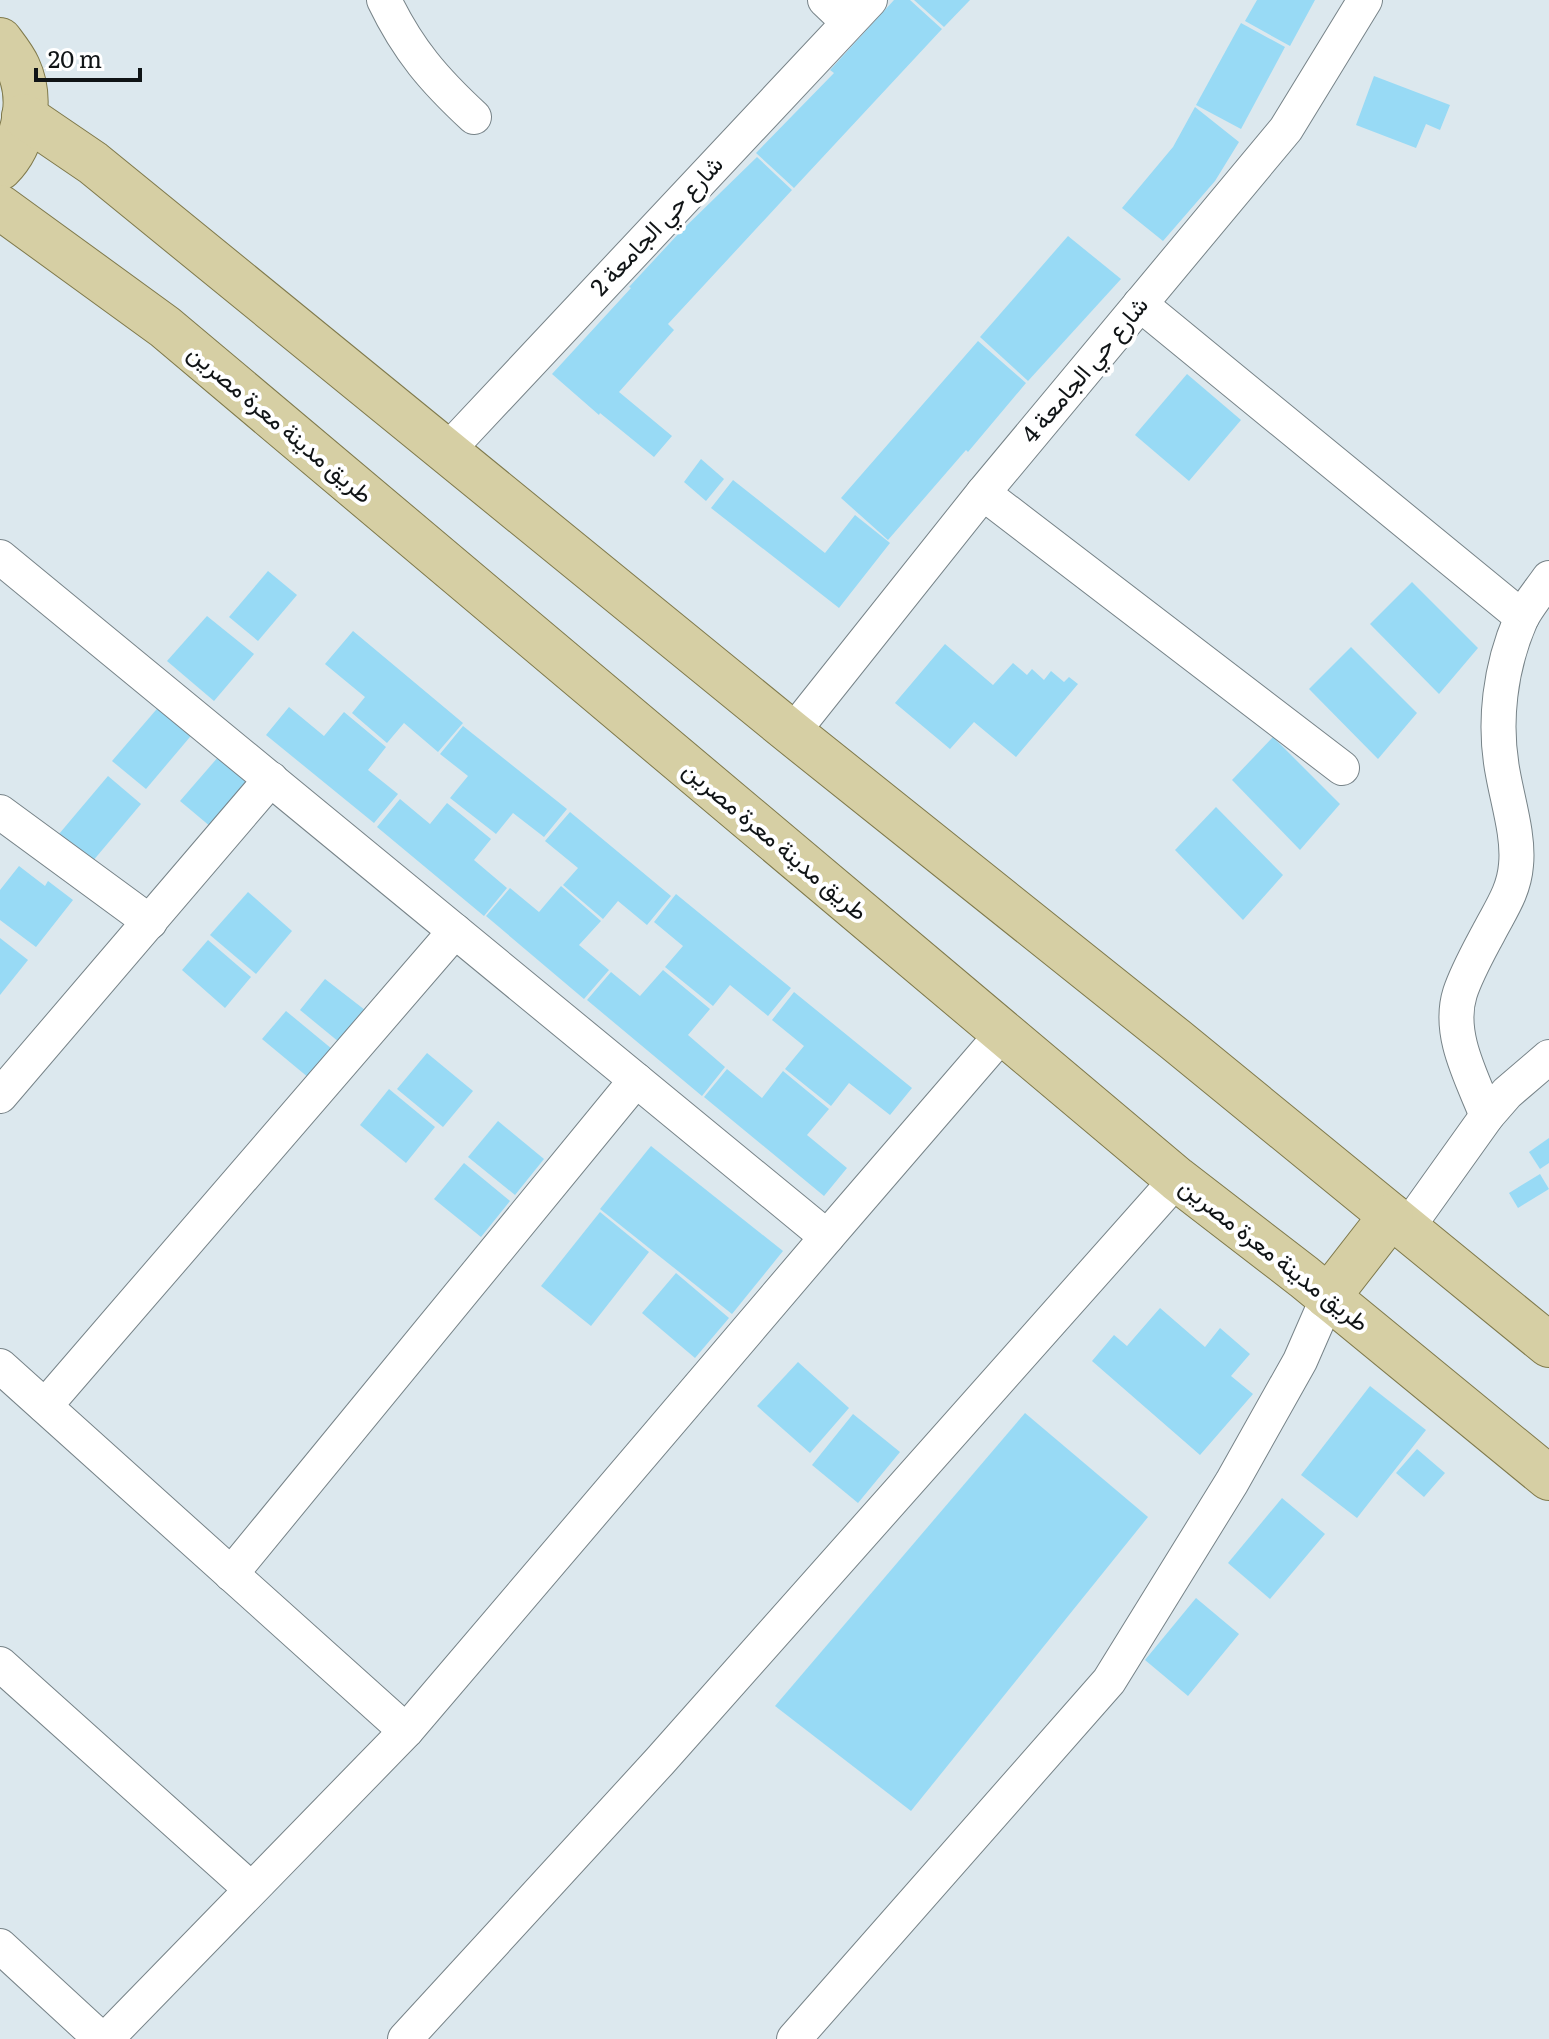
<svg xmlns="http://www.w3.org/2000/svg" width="1549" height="2039" font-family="Literata,Vazirmatn,serif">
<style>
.building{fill:#98daf5}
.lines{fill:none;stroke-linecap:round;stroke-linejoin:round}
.minor-casing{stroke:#778388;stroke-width:36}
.major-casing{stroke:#7f794b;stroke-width:46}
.minor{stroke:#fff;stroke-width:34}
.major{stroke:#d6cfa4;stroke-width:44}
.labels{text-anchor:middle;stroke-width:8;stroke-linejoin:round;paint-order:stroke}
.street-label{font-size:24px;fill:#101416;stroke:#fff}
</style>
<rect width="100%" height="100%" fill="#dce8ee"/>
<g class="building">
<polygon points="894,0 910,0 942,29 794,188 756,153 834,73 830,70"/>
<polygon points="914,0 970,0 944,27"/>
<polygon points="1257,0 1315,0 1290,46 1245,21"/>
<polygon points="1241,23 1285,47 1241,129 1196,105"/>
<polygon points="1374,76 1450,105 1440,130 1426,124 1416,148 1356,125"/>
<polygon points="1195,107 1239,142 1215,181 1163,241 1122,208 1173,147"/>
<polygon points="757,157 792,190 668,324 674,330 619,392 672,436 654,457 600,413 599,415 552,374 631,288 629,287 681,231"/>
<polygon points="1068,236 1121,279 1028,381 980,337"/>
<polygon points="978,341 1026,383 968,452 966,450 888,540 841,498"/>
<polygon points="1187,374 1241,420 1189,481 1135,435"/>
<polygon points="701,459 724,479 706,501 684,482"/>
<polygon points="733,480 825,553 855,515 890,543 839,608 711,508"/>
<polygon points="268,571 297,595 258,641 229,617"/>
<polygon points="1412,582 1478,648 1439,694 1370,624"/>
<polygon points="207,616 254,654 214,701 167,661"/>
<polygon points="353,631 463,723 438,752 404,723 387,743 352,713 365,697 325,664"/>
<polygon points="945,644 993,685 1013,663 1027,675 1032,669 1044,680 1051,671 1064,682 1069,677 1078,684 1016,757 974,722 950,749 895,703"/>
<polygon points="1351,647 1417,713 1378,759 1309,689"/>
<polygon points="162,703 195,731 146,789 112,761"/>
<polygon points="289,707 324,736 344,712 386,747 368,770 398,794 374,823 266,735"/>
<polygon points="463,726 567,809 544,837 513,813 496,834 450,798 468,776 440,754"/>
<polygon points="1273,737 1340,804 1300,850 1232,780"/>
<polygon points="219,756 248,783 211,827 180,801"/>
<polygon points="108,776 141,804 92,862 59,834"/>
<polygon points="400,799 430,824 447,803 491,839 474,860 507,888 484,916 377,827"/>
<polygon points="1216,807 1283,875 1243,920 1175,850"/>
<polygon points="570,812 671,896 647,925 618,901 603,919 563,885 578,868 545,841"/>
<polygon points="19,866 45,886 48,881 73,900 36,947 0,920 0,890"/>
<polygon points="561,886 601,921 579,945 609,970 584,999 486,916 510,888 539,912"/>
<polygon points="248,892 292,931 256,974 210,935"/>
<polygon points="676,894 791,988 768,1016 730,985 713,1006 665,967 683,946 654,922"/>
<polygon points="0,938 28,960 0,995"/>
<polygon points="208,940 251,977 225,1008 182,970"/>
<polygon points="663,970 710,1009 688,1035 725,1067 702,1096 587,1000 611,972 640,996"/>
<polygon points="325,979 365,1010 339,1042 300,1010"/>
<polygon points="794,992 912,1088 890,1115 849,1083 831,1106 785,1069 804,1046 772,1020"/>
<polygon points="286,1011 332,1049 309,1078 262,1039"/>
<polygon points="427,1053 473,1091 443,1127 397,1089"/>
<polygon points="727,1069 762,1098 783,1071 829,1109 807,1135 847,1168 824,1196 704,1097"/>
<polygon points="389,1089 435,1127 406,1163 360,1125"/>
<polygon points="498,1121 544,1159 515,1195 468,1157"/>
<polygon points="1549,1138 1549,1163 1540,1169 1529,1152"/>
<polygon points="651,1146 783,1251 732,1314 600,1209"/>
<polygon points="464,1163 510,1201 481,1237 434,1199"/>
<polygon points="1540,1174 1549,1189 1518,1208 1509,1193"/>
<polygon points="600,1212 649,1252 591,1326 541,1286"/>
<polygon points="676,1273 729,1318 695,1358 642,1313"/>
<polygon points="1160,1308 1205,1347 1220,1328 1250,1354 1231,1376 1253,1394 1200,1455 1092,1361 1114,1335 1127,1346"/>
<polygon points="798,1362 849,1408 810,1453 757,1406"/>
<polygon points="1370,1386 1426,1430 1357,1518 1301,1475"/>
<polygon points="1025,1413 1148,1517 911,1811 775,1706"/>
<polygon points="853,1414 900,1452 858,1503 812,1465"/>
<polygon points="1417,1449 1445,1473 1424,1497 1396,1473"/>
<polygon points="1282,1498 1325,1534 1270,1599 1228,1563"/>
<polygon points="1196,1598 1239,1634 1188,1696 1145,1660"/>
</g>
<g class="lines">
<g class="minor-casing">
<g id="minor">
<path d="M384,0C408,50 434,80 474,117"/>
<polyline points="825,0 848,22"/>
<polyline points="1140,304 1522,617"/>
<polyline points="446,452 870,0"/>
<polyline points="983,493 1342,768"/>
<polyline points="0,557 827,1237"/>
<polyline points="792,733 983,493 1286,129 1365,0"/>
<polyline points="0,812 150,922"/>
<polyline points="0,1096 271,779"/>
<path d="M1487,1116C1472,1078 1447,1034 1460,993C1467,972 1479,951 1489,932C1501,909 1514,891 1516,865C1519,837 1508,802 1503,774C1493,723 1500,667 1521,619C1528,605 1540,591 1549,578"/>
<polyline points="1407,1228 1487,1116 1507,1093 1549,1057"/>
<polyline points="0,1366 406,1731"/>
<polyline points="45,1406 455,931"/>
<polyline points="231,1574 636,1080"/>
<polyline points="0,1664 251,1889"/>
<polyline points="0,1946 101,2039"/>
<polyline points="106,2039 406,1731 827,1237 1003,1033"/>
<polyline points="405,2039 660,1761 1177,1179"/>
<polyline points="794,2039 1109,1681 1232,1482 1300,1361 1328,1297"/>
</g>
</g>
<g class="major-casing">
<g id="major">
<path d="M0,40C6,48 14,58 18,67C33,99 25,143 0,168"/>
<polyline points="24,116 93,163 792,733 1176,1040 1549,1345"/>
<polyline points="0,207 165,327 1177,1179 1304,1277 1549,1478"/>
<polyline points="1328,1297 1391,1216"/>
</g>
</g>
<use href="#minor" class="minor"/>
<use href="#major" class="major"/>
</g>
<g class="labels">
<g class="street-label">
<text transform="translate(657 226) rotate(-47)" y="8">شارع حي الجامعة 2</text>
<text transform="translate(1085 370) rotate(-50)" y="8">شارع حي الجامعة 4</text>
<text transform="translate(280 424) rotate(40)" y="8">طريق مدينة معرة مصرين</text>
<text transform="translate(775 841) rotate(40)" y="8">طريق مدينة معرة مصرين</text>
<text transform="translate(1274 1255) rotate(38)" y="8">طريق مدينة معرة مصرين</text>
</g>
</g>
<path d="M36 68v12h104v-12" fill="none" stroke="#101416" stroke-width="4"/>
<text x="48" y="68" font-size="24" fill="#101416" stroke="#ffffff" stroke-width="6" paint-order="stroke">20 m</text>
</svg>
